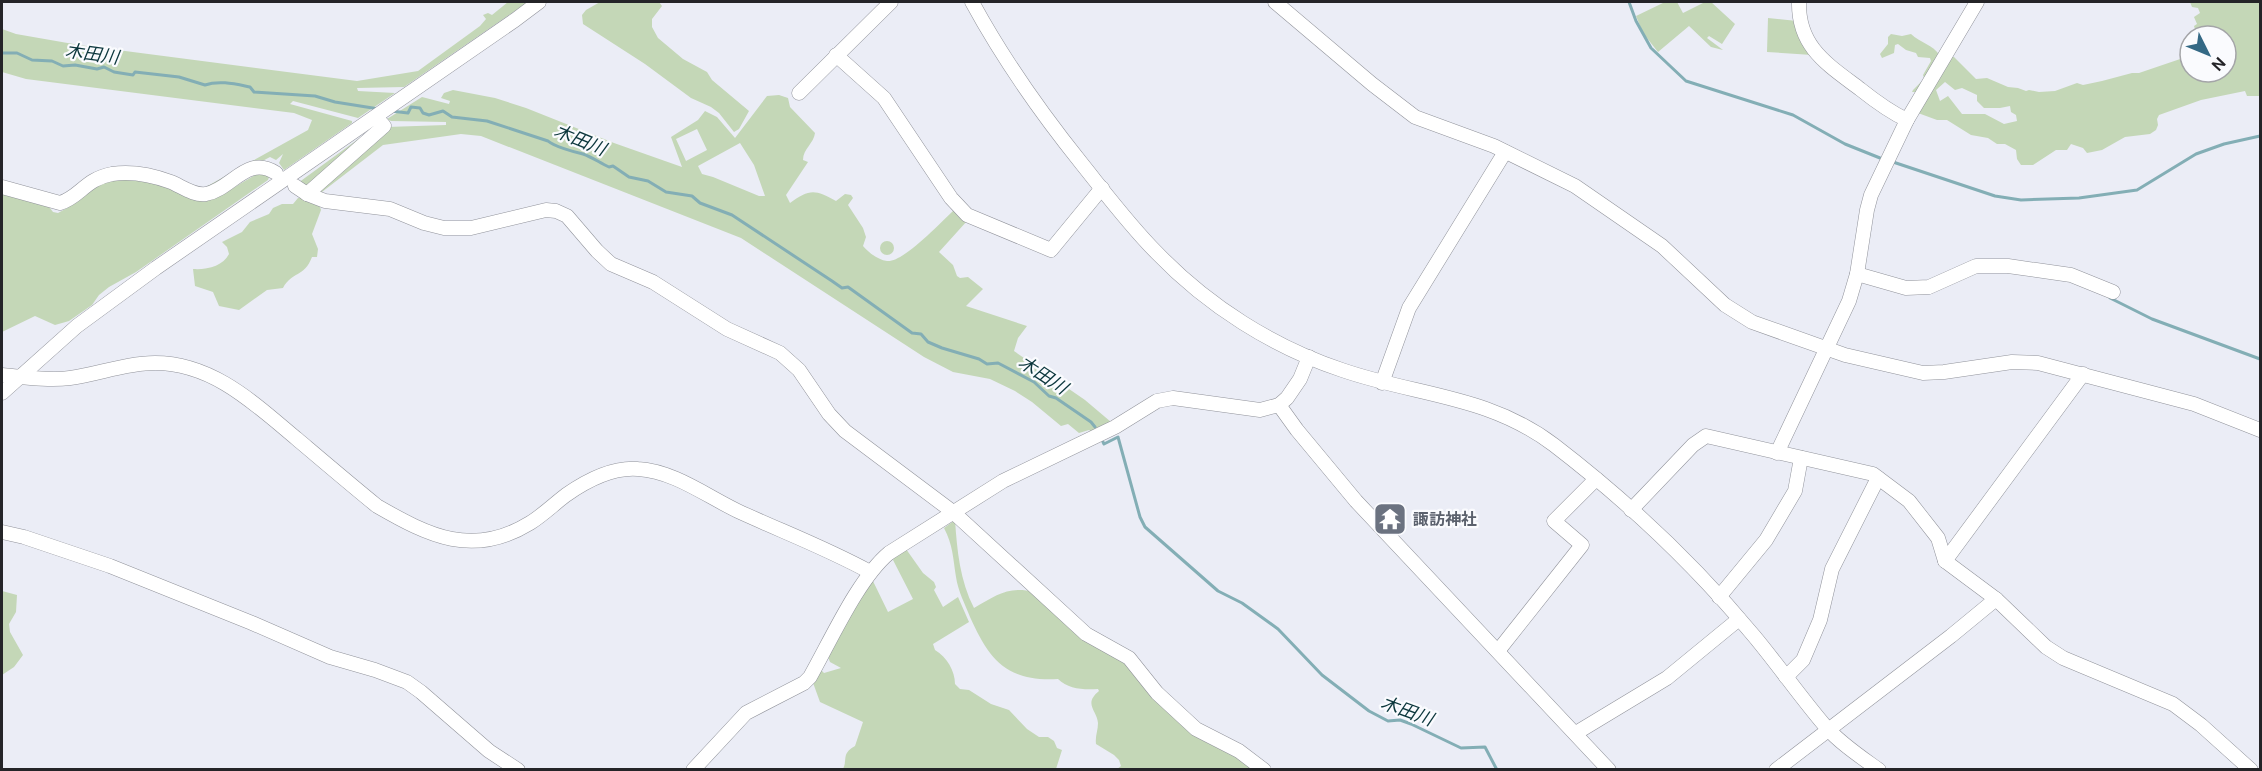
<svg xmlns="http://www.w3.org/2000/svg" width="2262" height="771" font-family="'DM Sans','Noto Sans JP',sans-serif">
<style>
.green{fill:#c4d7b7;fill-rule:evenodd}
.lines{fill:none;stroke-linecap:round;stroke-linejoin:round}
.stream{stroke:#83aeb5;stroke-width:3}
.minor-casing{stroke:#91939b;stroke-width:15}
.minor{stroke:#fff;stroke-width:14}
.labels{text-anchor:middle;stroke-width:4.5;stroke-linejoin:round;paint-order:stroke}
.worship-label{font-size:16px;font-weight:bold;fill:#5b616d;stroke:#fafbfe;text-anchor:start}
.water-label{font-size:18px;font-style:italic;fill:#0b363c;stroke:#fafbfe}
</style>
<rect width="100%" height="100%" fill="#ebedf6"/>
<g class="green">
<polygon points="508,2 528,2 404,87 357,88 358,91 395,93 358,118 293,101 290,104 352,121 352,123 284,170 279,163 283,154 276,160 270,157 209,189 202,189 308,130 312,120 294,113 26,79 2,72 2,29 16,34 79,45 357,81 418,71 480,26 486,19 483,15 488,13 492,15"/>
<polygon points="600,2 659,2 662,6 652,19 652,27 658,38 683,59 707,72 712,80 749,111 739,129 734,132 719,113 711,107 691,98 645,64 583,24 582,15 586,10"/>
<polygon points="1665,2 1677,2 1683,13 1705,2 1711,2 1735,24 1722,44 1709,36 1707,38 1723,50 1711,47 1689,26 1658,52 1643,33 1636,16"/>
<path d="M2190,2H2260V96H2247L2245,91L2201,100L2159,115L2157,119L2158,125L2156,130L2150,134L2125,137L2102,150L2087,153L2083,148L2071,144L2067,150H2056L2033,165H2021L2017,159L2016,150L2005,144H1997L1988,138L1971,135L1947,120H1937L1918,113L1919,92H1912L1913,90L1921,82L1925,83L1928,78H1924L1923,75L1931,61L1930,58L1918,57L1916,53L1906,50L1898,44L1895,45L1894,53L1882,58L1880,54L1888,44V37L1891,34L1902,36L1911,34C1920,43 1933,44 1940,56L1954,57L1976,79L1987,78L2008,87L2018,88L2026,91L2029,90L2039,92L2055,91L2077,83L2083,85L2102,81L2132,73H2139L2189,56L2190,53V72H2226V36H2197L2194,26L2197,24L2194,17L2200,13L2198,8L2192,7ZM1945,82L1955,90L1962,88L1977,95V101L1984,108H2000L2010,106L2011,112L2016,115L2017,121L2004,124L1985,114H1962L1948,96L1940,101L1936,90Z"/>
<polygon points="1768,18 1797,21 1812,55 1767,52"/>
<path d="M453,90L495,98L526,108L614,143L682,167L671,137L698,120L705,111L717,117L735,138L767,96L779,95L788,98L790,107L815,133C814,143 803,149 803,160L808,162L786,195L790,203C809,189 815,189 836,201L845,194L851,195L853,198L848,205L863,228L866,237L863,246C868,252 878,260 887,261C903,263 941,222 954,210L967,221L939,252L953,265L957,276L960,278L968,277L983,289L966,306L1027,326L1018,338L1014,351L1085,400L1111,422L1093,433L1089,430L1079,433L1068,424L1061,426L1032,402L1015,391L990,379L953,372L924,357L741,238L481,136L461,134L383,145L318,195L323,184L387,127L446,125V122L391,121L387,119L422,97L449,104L450,101L441,98L444,93ZM697,129L707,150L686,161L676,139ZM740,143L754,165L765,196H759L713,177L702,174L698,166Z"/>
<polygon points="376,126 309,187 298,183"/>
<polygon points="121,170 204,200 216,198 257,174 264,174 269,177 268,180 136,272 109,287 99,295 92,305 69,321 55,325 35,316 2,332 2,185 43,199 53,212 58,213 69,207 71,200"/>
<path d="M304,197L319,204L321,210L312,234L318,249L317,257H312C304,278 292,271 283,288L267,290L239,310L219,306L213,292L195,286L193,269C207,270 223,266 229,254L227,247L222,242L242,232L250,222L269,214L273,208L282,204H293L298,198Z"/>
<circle cx="887" cy="248" r="7"/>
<path d="M955,520C957,550 960,581 974,608C997,595 1008,586 1034,592L1152,682L1198,724L1269,769H1117L1121,766L1119,760L1114,755L1096,744C1095,736 1098,731 1098,723C1097,710 1083,704 1099,691L1098,689C1083,690 1068,689 1058,679C1006,682 989,659 970,617C965,604 958,591 956,577C953,558 953,545 944,528Z"/>
<path d="M906,549L923,573L934,582L936,587L934,590L943,607L958,597L969,622L933,644L935,650C947,657 955,671 955,684L960,689L969,690L991,704L1009,710L1027,729L1039,737H1048L1054,741L1057,748L1062,750L1056,769H843C848,759 841,754 855,746L863,722L820,702L812,680L818,671H822L824,673L841,668L830,662L828,657L871,577L888,612L913,599L893,560L896,554Z"/>
<polygon points="2,591 17,595 16,612 9,624 10,632 23,655 14,667 2,675"/>
</g>
<g class="lines">
<g class="stream">
<polyline points="1629,2 1636,21 1651,48 1686,81 1793,115 1845,144 1880,158"/>
<path d="M2,53H17L32,60L52,61L63,66L75,65L97,69L104,67L114,72L133,75L135,72L179,77L205,85C219,80 235,84 250,87L254,92L315,96L335,102L379,109"/>
<path d="M391,111L408,113L411,107L420,108L423,113L429,115L443,111L452,117L487,121L548,141C553,146 574,152 583,154C592,157 600,163 609,167L613,166L629,177L648,181L666,192L692,196L700,203L732,215L832,281L842,288L848,287L912,333L921,334L928,342L942,348L979,359L987,364L998,363L1034,382L1049,396L1056,398L1091,422L1095,427"/>
<polyline points="1893,162 1995,196 2021,200 2079,198 2137,190 2196,154 2224,144 2260,136"/>
<polyline points="2110,298 2152,319 2260,359"/>
<polyline points="1103,442 1104,444 1118,437 1140,517 1145,527 1218,591 1242,603 1278,629 1322,675 1369,711 1388,721 1400,720 1411,724 1461,748 1485,747 1497,770"/>
</g>
<g class="minor-casing">
<g id="minor">
<path d="M972,2C1003,59 1041,113 1082,164C1106,194 1130,226 1157,253C1208,306 1273,347 1342,370C1417,396 1488,395 1554,445C1627,501 1695,565 1754,636C1779,666 1801,698 1826,727C1841,744 1861,757 1879,770"/>
<polyline points="1275,2 1372,84 1415,117 1494,146 1575,186 1662,246 1725,305 1752,322 1845,355 1923,373 1944,372 2012,362 2038,363 2194,404 2260,430"/>
<path d="M1799,2C1798,47 1827,64 1860,89C1875,101 1890,112 1907,120"/>
<polyline points="836,55 884,98 951,198 967,215 1051,250 1102,188"/>
<polyline points="799,93 891,2"/>
<polyline points="295,186 307,194 325,201 390,209 424,223 444,228 471,228 546,210 556,211 567,216 597,251 611,264 653,282 727,329 780,353 799,370 829,414 845,431 953,512 1086,634 1129,658 1157,693 1196,729 1239,751 1264,770"/>
<path d="M2,187L60,203C80,197 85,179 112,174C132,171 152,175 171,182C181,186 194,196 206,194C232,189 247,154 276,173"/>
<polyline points="307,194 384,126 376,117"/>
<polyline points="1857,274 1906,288 1929,287 1976,266 2008,266 2071,275 2113,292"/>
<path d="M2,375C23,377 49,381 70,378C99,374 126,363 155,363C213,363 255,404 297,439C323,461 350,484 377,506C429,536 473,558 530,523C543,515 554,504 566,495C586,481 613,467 638,469C675,471 709,498 742,513C786,533 828,549 870,572"/>
<polyline points="1382,383 1409,308 1505,152"/>
<polyline points="2,393 77,326 156,268 515,20 539,2"/>
<polyline points="1279,405 1297,430 1356,501 1609,770"/>
<polyline points="1777,453 1849,301 1857,274 1867,210 1871,195 1907,120 1977,2"/>
<polyline points="1631,510 1693,445 1706,436 1873,474 1909,501 1938,538 1945,561 1996,599 2046,647 2063,658 2173,704 2201,725 2251,770"/>
<polyline points="2,532 24,537 110,566 252,623 330,657 375,670 407,682 421,692 489,751 518,770"/>
<polyline points="1945,561 2083,374"/>
<polyline points="1719,597 1766,540 1795,491 1801,458"/>
<polyline points="1498,651 1582,545 1554,521 1596,479"/>
<polyline points="1786,677 1803,660 1820,620 1832,569 1878,478"/>
<polyline points="1576,733 1667,678 1739,619"/>
<path d="M693,770L746,713L804,683L810,677C831,640 858,579 889,553L1003,481L1115,427L1157,401L1173,398L1260,410L1279,405L1287,398L1300,379L1309,357"/>
<polyline points="1776,770 1951,636 1996,599"/>
</g>
</g>
<use href="#minor" class="minor"/>
</g>
<defs>
<g id="temple-square" transform="scale(1.725)"><rect x="-9" y="-9" width="18" height="18" rx="4" fill="#6b7280" stroke="#fafbfe"/><path d="M0-6L5-2H3V0L6.5 2.5H4V6H1.5V3h-3V6H-4V2.5H-6.5L-3 0V-2H-5Z" fill="#fff"/></g>
</defs>
<g fill-rule="evenodd">
<use href="#temple-square" x="1390" y="519"/>
</g>
<g class="labels">
<g class="worship-label">
<text x="1413" y="525">諏訪神社</text>
</g>
<g class="water-label">
<text transform="translate(92 54) rotate(8)" y="6">木田川</text>
<text transform="translate(580 140) rotate(22)" y="6">木田川</text>
<text transform="translate(1043 375) rotate(33)" y="6">木田川</text>
<text transform="translate(1407 711) rotate(20)" y="6">木田川</text>
</g>
</g>
<rect width="2262" height="771" fill="none" stroke="#242428" stroke-width="6"/>
<g transform="translate(2208 54) rotate(133)"><circle r="28" fill="#fafbfe" stroke="#a4a5a8" stroke-width="1.5"/>
<path d="M0-4.5L10 22L0 15L-10 22Z" fill="#346985"/>
<text y="-9" font-size="16" font-weight="bold" text-anchor="middle" fill="#242428">N</text>
</g>
</svg>
